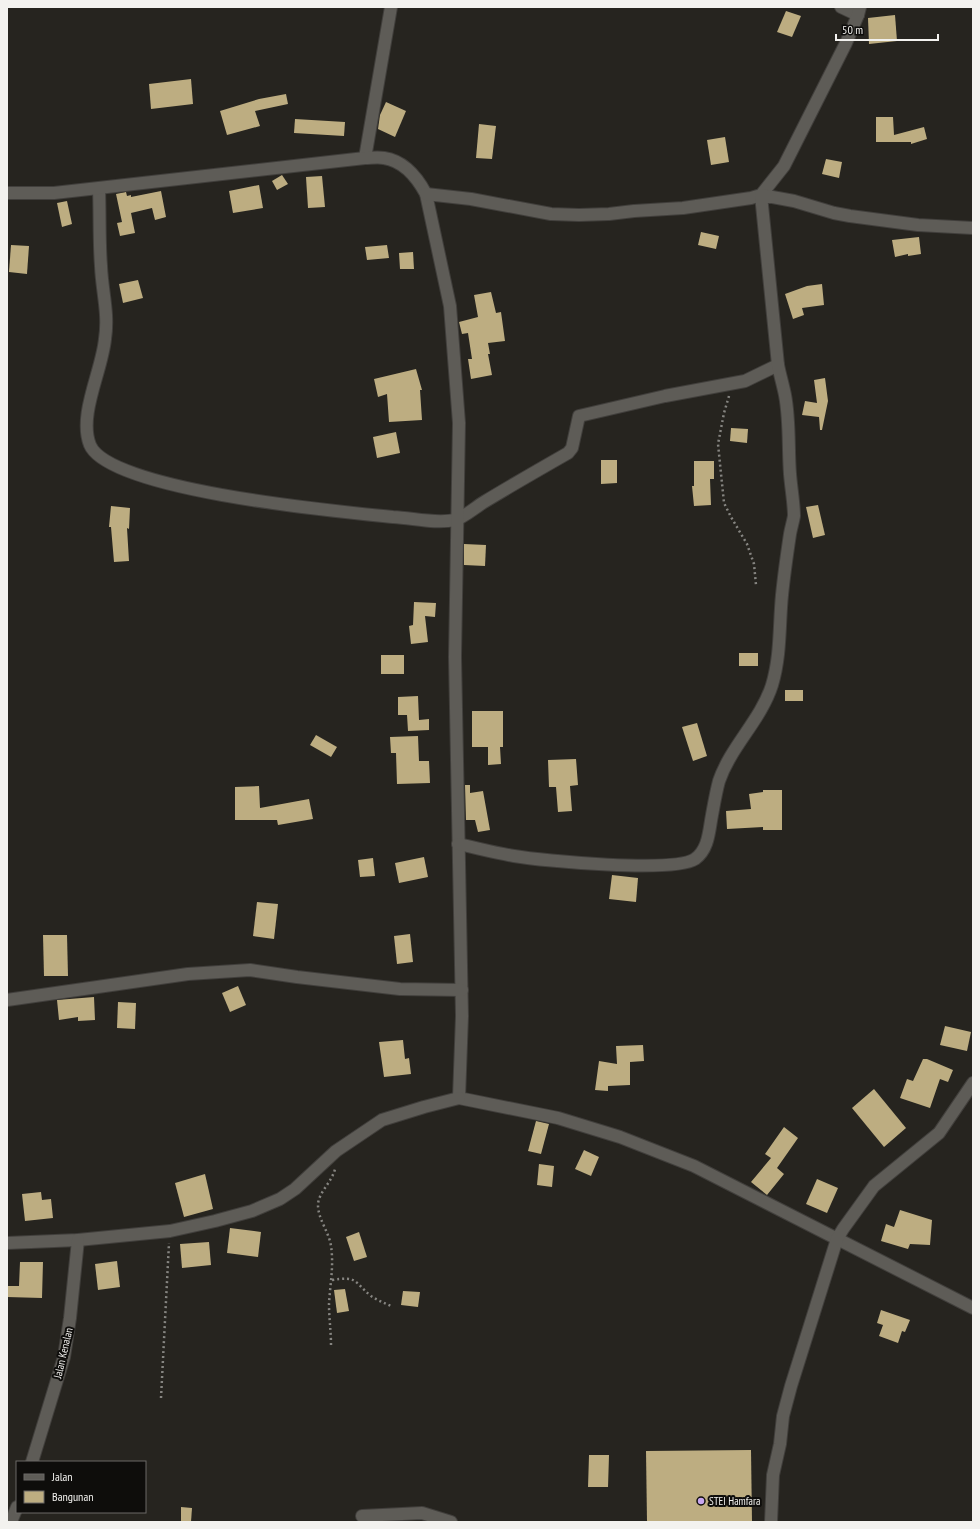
<svg xmlns="http://www.w3.org/2000/svg" width="980" height="1529" font-family="'PT Sans Narrow',sans-serif">
<style>
.building{fill:#bdad81}
.lines{fill:none;stroke-linecap:round;stroke-linejoin:round}
.minor-casing{stroke:#413f3c;stroke-width:14}
.path{stroke:#868581;stroke-width:2.5;stroke-dasharray:2 3;stroke-linecap:butt}
.minor{stroke:#5e5c57;stroke-width:12}
.poi-dot{fill:#c7a6ef;stroke:#0e0d0b;stroke-width:1.5}
.labels{text-anchor:middle;stroke-width:4;stroke-linejoin:round;paint-order:stroke}
.street-label{font-size:11px;fill:#f3f2ef;stroke:#0e0d0b}
.poi-label{font-size:11px;fill:#f3f2ef;stroke:#0e0d0b;text-anchor:start}
</style>
<rect width="100%" height="100%" fill="#26241f"/>
<g class="building">
<polygon points="786,11 801,16 792,37 777,32"/>
<polygon points="895,15 897,41 869,44 868,18"/>
<polygon points="191,79 193,104 151,109 149,84"/>
<polygon points="286,94 288,104 255,111 260,126 227,135 220,111 259,99"/>
<polygon points="386,102 406,111 395,137 378,129 380,115"/>
<polygon points="876,117 893,117 894,135 924,127 927,139 911,144 911,142 876,142"/>
<polygon points="295,119 345,122 344,136 294,133"/>
<polygon points="479,124 496,126 492,159 476,158"/>
<polygon points="725,137 729,162 711,165 707,140"/>
<polygon points="826,159 842,162 839,178 822,174"/>
<polygon points="282,175 288,184 277,190 272,181"/>
<polygon points="322,176 325,207 308,208 306,177"/>
<polygon points="259,185 263,208 233,213 229,191"/>
<polygon points="161,191 166,217 155,220 152,208 131,213 135,233 120,236 117,223 122,222 116,194 126,192 127,196 131,195 131,197"/>
<polygon points="67,201 72,224 62,227 57,203"/>
<polygon points="701,232 719,236 716,249 698,245"/>
<polygon points="919,237 921,254 908,256 908,254 895,257 892,240"/>
<polygon points="11,245 29,246 27,274 9,272"/>
<polygon points="387,245 389,258 367,260 365,247"/>
<polygon points="413,252 414,269 400,269 399,253"/>
<polygon points="138,280 143,298 123,303 119,284"/>
<polygon points="822,284 824,305 802,308 804,315 793,319 785,294 807,286"/>
<polygon points="491,292 496,313 501,312 505,341 488,343 490,354 488,354 492,375 471,379 468,359 472,359 468,333 462,334 459,322 478,317 474,295"/>
<polygon points="416,369 422,390 420,390 422,420 389,422 387,394 378,397 374,379"/>
<polygon points="825,378 828,401 822,430 820,430 819,417 802,415 805,401 817,403 814,380"/>
<polygon points="731,428 748,429 747,443 730,441"/>
<polygon points="396,432 400,453 377,458 373,437"/>
<polygon points="601,460 617,460 617,483 601,484"/>
<polygon points="694,461 714,461 714,479 710,479 711,505 694,506 692,486 694,486"/>
<polygon points="818,505 825,535 813,538 806,507"/>
<polygon points="111,506 130,508 129,529 127,528 129,561 114,562 111,527 109,527"/>
<polygon points="464,544 486,545 485,566 464,565"/>
<polygon points="414,602 436,603 435,617 425,616 428,642 411,644 409,626 413,625"/>
<rect x="739" y="653" width="19" height="13"/>
<rect x="381" y="655" width="23" height="19"/>
<rect x="785" y="690" width="18" height="11"/>
<polygon points="418,696 419,720 429,719 429,730 408,731 407,715 398,715 398,697"/>
<polygon points="472,711 503,711 503,747 500,747 501,764 488,765 488,747 472,747"/>
<polygon points="697,723 707,756 693,761 682,727"/>
<polygon points="316,735 337,747 331,757 310,745"/>
<polygon points="418,736 419,761 429,761 430,783 397,784 396,753 391,753 390,737"/>
<polygon points="576,759 578,785 570,786 572,811 558,812 556,787 549,787 548,760"/>
<polygon points="465,785 470,785 470,793 483,791 490,830 478,832 475,820 466,820"/>
<polygon points="259,786 260,808 309,799 313,819 278,825 277,820 235,820 235,787"/>
<polygon points="763,790 782,790 782,830 763,830 763,827 727,829 726,811 751,809 749,794 763,792"/>
<polygon points="424,857 428,877 399,883 395,863"/>
<polygon points="373,858 375,876 360,877 358,860"/>
<polygon points="612,875 638,878 636,902 609,899"/>
<polygon points="257,902 278,904 274,939 253,936"/>
<polygon points="410,934 413,962 397,964 394,936"/>
<polygon points="43,935 67,935 68,976 44,976"/>
<polygon points="238,986 246,1005 230,1012 222,993"/>
<polygon points="94,997 95,1020 78,1021 78,1017 59,1020 57,1000"/>
<polygon points="118,1002 136,1003 135,1029 117,1028"/>
<polygon points="945,1026 971,1032 967,1051 940,1045"/>
<polygon points="403,1040 405,1059 409,1058 411,1074 384,1077 379,1042"/>
<polygon points="643,1045 644,1061 630,1062 630,1085 608,1086 608,1091 595,1090 599,1061 617,1064 616,1046"/>
<polygon points="923,1059 927,1059 953,1070 948,1082 940,1079 930,1108 900,1098 907,1079 913,1081"/>
<polygon points="874,1089 906,1128 884,1147 852,1108"/>
<polygon points="536,1121 549,1124 541,1154 528,1151"/>
<polygon points="784,1127 798,1138 777,1168 784,1174 767,1195 751,1182 771,1158 765,1154"/>
<polygon points="584,1150 599,1157 591,1176 575,1169"/>
<polygon points="539,1164 554,1166 552,1187 537,1185"/>
<polygon points="205,1174 213,1209 184,1217 175,1183"/>
<polygon points="817,1179 838,1188 827,1213 806,1204"/>
<polygon points="41,1192 42,1200 51,1199 53,1218 25,1221 22,1194"/>
<polygon points="900,1210 932,1220 930,1245 910,1244 908,1249 881,1241 886,1224 894,1227"/>
<polygon points="230,1228 261,1232 258,1257 227,1253"/>
<polygon points="359,1232 367,1257 354,1261 346,1237"/>
<polygon points="209,1242 211,1265 182,1268 180,1244"/>
<polygon points="117,1261 120,1287 98,1290 95,1264"/>
<polygon points="20,1262 43,1262 42,1298 7,1297 7,1286 19,1286"/>
<polygon points="345,1289 349,1311 337,1313 334,1290"/>
<polygon points="403,1291 420,1292 418,1307 401,1305"/>
<polygon points="881,1310 910,1320 905,1332 902,1331 898,1343 879,1336 883,1325 877,1323"/>
<polygon points="751,1450 752,1522 647,1522 646,1451"/>
<polygon points="589,1455 609,1455 608,1487 588,1487"/>
<polygon points="181,1507 192,1508 191,1522 181,1522"/>
</g>
<g class="lines">
<g class="minor-casing">
<g id="minor">
<polyline points="841,7 858,15"/>
<polyline points="365,158 391,7"/>
<path d="M99,189C100,215 99,241 101,266C102,292 109,313 105,339C102,371 78,415 90,445C109,491 343,512 393,517C413,518 435,524 455,520C463,518 476,507 484,502C512,485 540,469 568,453L572,448L579,416L665,396L745,381L778,365"/>
<path d="M7,193H54L365,158C371,158 378,157 384,158C404,161 417,177 426,194L450,306L459,423L455,657L462,1016L459,1098L558,1118L620,1137L694,1166L973,1308"/>
<polyline points="426,194 471,199 551,214 579,215 609,214 634,211 683,208 751,198 761,195 784,166 846,43 858,15 860,7"/>
<path d="M458,844C477,848 495,853 514,856C543,861 674,873 695,859C709,849 709,830 712,815C714,804 716,792 719,781C731,746 761,720 772,685C781,655 779,625 782,595C784,575 787,554 790,534C791,528 793,522 794,516C794,504 791,487 790,474C788,448 790,421 785,395C783,385 780,375 778,365L761,195L794,201L834,213L850,216L918,225L973,228"/>
<polyline points="7,1000 188,974 250,970 297,977 400,989 462,990"/>
<polyline points="7,1243 78,1240 170,1231 215,1221 252,1211 280,1199 295,1189 336,1151 382,1120 424,1107 459,1098"/>
<polyline points="32,1462 64,1357 70,1318 78,1240"/>
<polyline points="362,1516 422,1513 451,1522"/>
<polyline points="11,1522 17,1507"/>
<polyline points="771,1522 773,1475 780,1444 783,1416 791,1386 837,1239 843,1229 874,1186 939,1133 973,1083"/>
</g>
</g>
<g class="path">
<polyline points="729,396 724,413 718,444 724,503 731,517 747,544 754,564 756,585"/>
<path d="M332,1280C358,1276 353,1281 371,1296C377,1300 384,1303 391,1306"/>
<path d="M331,1345C331,1331 329,1318 329,1304C330,1285 334,1266 331,1246C329,1232 318,1219 318,1205C318,1193 332,1182 335,1169"/>
<polyline points="161,1398 169,1243"/>
</g>
<use href="#minor" class="minor"/>
</g>
<circle class="poi-dot" cx="701" cy="1501" r="4"/>
<g class="labels">
<g class="street-label">
<text transform="translate(63 1353) rotate(-77)" y="4">Jalan Kenalan</text>
</g>
<g class="poi-label">
<text x="709" y="1505">STEI Hamfara</text>
</g>
</g>
<rect width="980" height="1529" fill="none" stroke="#f3f2ef" stroke-width="16"/>
<rect x="16" y="1461" width="130" height="52" fill="#0e0d0b" stroke="#6a6966"/>
<rect x="24" y="1474" width="20" height="6" fill="#5e5c57" stroke="#6a6966"/>
<text x="52" y="1481" font-size="12" fill="#f3f2ef">Jalan</text>
<rect x="24" y="1491" width="20" height="12" fill="#bdad81" stroke="#6a6966"/>
<text x="52" y="1501" font-size="12" fill="#f3f2ef">Bangunan</text>
<path d="M836 34v6h102v-6" fill="none" stroke="#f3f2ef" stroke-width="2"/>
<text x="842" y="34" font-size="12" fill="#f3f2ef" stroke="#0e0d0b" stroke-width="3" paint-order="stroke">50 m</text>
</svg>
